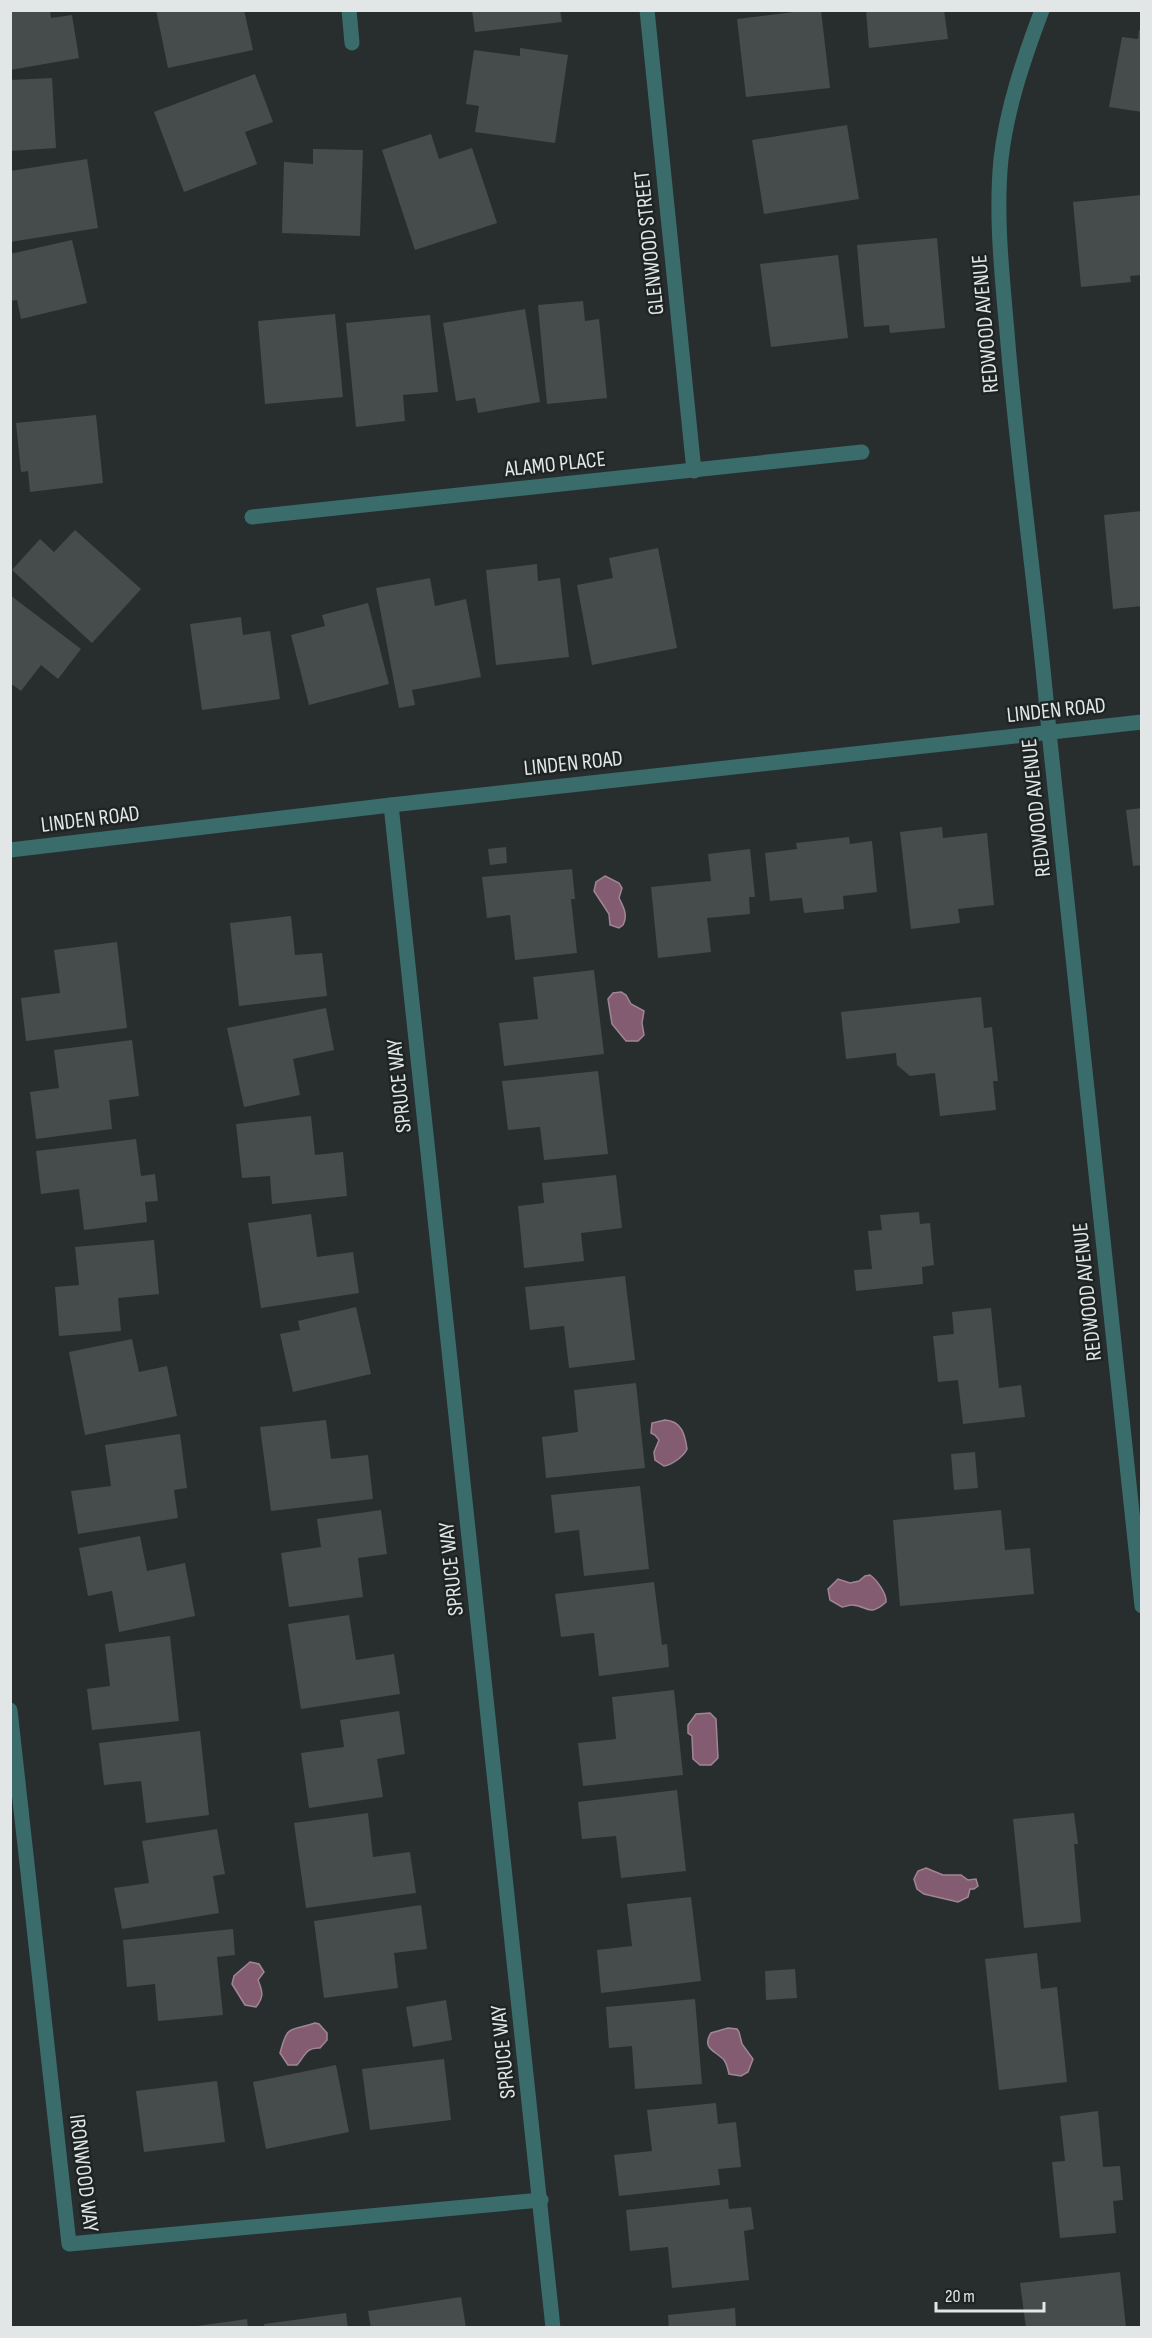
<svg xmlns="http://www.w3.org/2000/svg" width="1152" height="2338" font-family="'Sofia Sans Condensed',sans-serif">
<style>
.water{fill:#845c72;stroke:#a08595;stroke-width:1.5}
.building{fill:#454c4b}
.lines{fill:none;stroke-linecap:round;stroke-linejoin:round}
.minor{stroke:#3a6c6b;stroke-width:15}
.tertiary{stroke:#3a6c6b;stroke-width:15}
.labels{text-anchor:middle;stroke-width:5;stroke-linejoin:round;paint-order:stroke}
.street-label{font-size:22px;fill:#e2e6e6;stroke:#1e2424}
</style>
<rect width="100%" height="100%" fill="#282e2e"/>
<g class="water">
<path d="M605,876L619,883L622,888L619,898C624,908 628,915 623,925L619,928L610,925L609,914L594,891L596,882Z"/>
<polygon points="621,992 626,995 631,1004 644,1011 642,1023 644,1035 638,1041 626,1041 612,1024 608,999 613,993"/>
<path d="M665,1420C682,1421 685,1435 687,1449C684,1456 672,1465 664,1466L655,1460L654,1452L659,1440L655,1435L651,1433L652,1423Z"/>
<path d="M870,1575C877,1580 887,1594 886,1602C869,1618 866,1605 852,1605C848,1605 845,1607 842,1607L830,1600L828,1589L838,1579L850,1583L859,1581L865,1576Z"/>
<polygon points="710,1713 716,1719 718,1758 711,1765 700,1765 693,1759 692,1736 688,1733 688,1725 696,1714"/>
<polygon points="926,1868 943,1875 961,1875 968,1880 976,1879 978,1886 974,1889 970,1889 968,1897 958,1902 924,1894 917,1889 914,1879 918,1871"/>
<path d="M250,1962L259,1964L264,1972L258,1980C263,1992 264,1997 256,2007L245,2005L232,1984L234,1976Z"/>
<path d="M315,2023L319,2024L327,2033V2040L320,2048C306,2047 305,2056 297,2065H288L280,2053C288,2023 289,2032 315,2023Z"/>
<path d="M728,2028L737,2029L739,2032L742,2044L753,2059L748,2072L741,2076L729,2074C728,2070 727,2064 724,2060C716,2051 701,2049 711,2033Z"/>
</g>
<g class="building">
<polygon points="10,10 50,10 51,18 72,15 79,58 10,70"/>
<polygon points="156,10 244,10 253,50 168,68"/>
<polygon points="472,10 560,10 562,22 475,32"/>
<polygon points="810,10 821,10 830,88 746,97 737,19"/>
<polygon points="866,10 944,10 948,39 869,48"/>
<polygon points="1139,30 1142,30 1142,112 1109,107 1122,37 1138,39"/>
<polygon points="520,48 568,55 555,143 475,132 479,106 466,104 474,50 520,56"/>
<polygon points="255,74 273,122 245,132 257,164 184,192 154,112"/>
<polygon points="52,78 56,148 10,151 10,80"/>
<polygon points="847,125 859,199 764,214 752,140"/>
<polygon points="431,134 439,159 472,148 497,223 415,250 382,150"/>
<polygon points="313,149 363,150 360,236 282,233 284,162 313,164"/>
<polygon points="87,159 98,228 10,242 10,171"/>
<polygon points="1142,195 1142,275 1130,276 1131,282 1081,287 1073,202"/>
<polygon points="937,238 945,328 890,333 889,325 864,327 857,245"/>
<polygon points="72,240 87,303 21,319 17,300 10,301 10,254"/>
<polygon points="838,255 848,338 771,347 760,264"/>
<polygon points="583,301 585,321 599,319 607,398 547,404 538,305"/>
<polygon points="525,309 540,402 478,413 475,398 456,401 443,323"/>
<polygon points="335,314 343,397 265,404 258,321"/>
<polygon points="430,315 438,392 403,395 405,421 356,427 346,323"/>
<polygon points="96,415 103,483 30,492 28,471 21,472 16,423"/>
<polygon points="1142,511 1142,606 1113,609 1104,515"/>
<polygon points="75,530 141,589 92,643 12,570 40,539 54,552"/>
<polygon points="658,548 677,648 592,665 577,585 613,578 609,558"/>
<polygon points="537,564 538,581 560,578 569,657 496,665 486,570"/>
<polygon points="430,578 435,606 466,599 481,677 412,690 415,705 399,708 376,588"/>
<polygon points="10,595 81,649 58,679 41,665 21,691 10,683"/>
<polygon points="368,603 389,684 309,705 291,635 325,626 322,615"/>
<polygon points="241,617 243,635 270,631 280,699 202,710 190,624"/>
<polygon points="1142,808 1142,865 1133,866 1126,810"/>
<polygon points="942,827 943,838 987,833 994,905 958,909 960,923 911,929 900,832"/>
<polygon points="849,837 850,844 872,841 877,892 843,896 844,909 804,913 802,898 770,901 765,853 797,849 796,843"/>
<polygon points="506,847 507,863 490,865 488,849"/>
<polygon points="750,849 755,897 749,897 750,914 707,918 711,952 658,958 651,887 711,881 708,854"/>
<polygon points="572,869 575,899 571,899 577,953 515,960 510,915 487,918 482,877"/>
<polygon points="291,916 295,955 322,953 327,996 239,1006 230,923"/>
<polygon points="117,942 127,1028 26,1041 21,998 60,993 54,950"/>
<polygon points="594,970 604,1054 504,1066 499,1023 538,1019 533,977"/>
<polygon points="981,997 984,1028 992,1027 998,1081 993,1081 996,1110 940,1116 935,1073 910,1076 897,1065 896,1053 846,1059 841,1012"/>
<polygon points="326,1008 334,1050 293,1059 300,1095 244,1107 227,1028"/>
<polygon points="132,1040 139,1096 109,1100 112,1129 36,1139 30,1092 59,1088 54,1050"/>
<polygon points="598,1071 608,1154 544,1160 540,1127 508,1130 502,1081"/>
<polygon points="311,1116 315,1155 343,1152 347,1196 272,1204 270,1176 242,1178 236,1124"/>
<polygon points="136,1139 141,1176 155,1174 158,1201 145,1202 147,1222 84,1230 79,1189 41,1194 36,1151"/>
<polygon points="616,1175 622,1228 581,1233 584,1261 524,1268 518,1206 544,1203 542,1183"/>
<polygon points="919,1212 920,1224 930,1223 934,1265 922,1267 923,1284 856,1291 854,1270 872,1269 868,1231 882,1230 880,1215"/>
<polygon points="311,1214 317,1257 353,1252 359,1293 261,1308 248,1223"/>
<polygon points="154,1240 159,1294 118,1298 121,1331 59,1336 55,1287 79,1285 75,1247"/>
<polygon points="625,1276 635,1360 569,1368 564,1326 530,1330 525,1287"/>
<polygon points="356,1307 371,1374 293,1392 280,1334 300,1330 298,1321"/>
<polygon points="991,1308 999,1388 1021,1385 1025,1417 963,1424 958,1380 938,1382 933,1336 954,1334 952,1312"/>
<polygon points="132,1339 139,1372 167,1366 177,1416 85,1435 69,1352"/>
<polygon points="636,1383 645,1468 546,1478 542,1437 578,1432 574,1390"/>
<polygon points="326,1420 331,1459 368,1455 373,1499 271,1511 260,1427"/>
<polygon points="180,1434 187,1488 174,1490 178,1518 78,1534 71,1491 111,1486 105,1445"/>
<polygon points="975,1452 978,1488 954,1490 951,1454"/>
<polygon points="640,1486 649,1569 584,1576 579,1530 555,1533 551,1495"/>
<polygon points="381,1510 387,1554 358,1558 363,1597 289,1607 281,1553 321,1547 317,1519"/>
<polygon points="1001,1510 1005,1550 1030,1548 1034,1594 900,1606 893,1520"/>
<polygon points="140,1536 147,1571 185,1563 195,1616 119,1632 112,1591 88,1596 79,1548"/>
<polygon points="654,1582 662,1645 667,1644 669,1667 599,1676 594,1633 561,1637 555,1594"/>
<polygon points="349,1615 356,1660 394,1654 400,1694 301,1709 288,1624"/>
<polygon points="170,1636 179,1721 92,1730 87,1689 110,1686 105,1644"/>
<polygon points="674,1690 683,1775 583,1786 578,1743 616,1739 612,1697"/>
<polygon points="399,1711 405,1754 377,1759 383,1797 309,1808 301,1753 344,1747 340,1720"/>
<polygon points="200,1731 209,1815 146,1823 141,1781 104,1785 99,1743"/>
<polygon points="677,1790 686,1871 621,1878 616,1836 582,1839 578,1802"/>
<polygon points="368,1813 373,1857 410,1852 416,1893 306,1908 294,1823"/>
<polygon points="1074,1813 1078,1844 1074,1844 1081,1922 1024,1928 1013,1819"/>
<polygon points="217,1829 225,1874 213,1876 219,1913 122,1929 114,1888 149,1883 142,1841"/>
<polygon points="691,1897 701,1981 601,1993 597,1950 632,1946 627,1904"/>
<polygon points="421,1905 427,1949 394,1953 398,1988 324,1998 314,1921"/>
<polygon points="233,1929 235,1955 217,1957 223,2015 158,2021 155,1984 127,1987 123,1940"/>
<polygon points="1037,1953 1041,1989 1057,1987 1067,2082 999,2090 985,1959"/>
<polygon points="795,1969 797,1998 766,2000 765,1971"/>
<polygon points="695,1999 702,2084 635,2089 632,2046 609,2048 606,2007"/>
<polygon points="446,2000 452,2040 413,2047 406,2007"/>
<polygon points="444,2059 451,2120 370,2130 362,2069"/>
<polygon points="336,2065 349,2132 266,2149 253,2082"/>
<polygon points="217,2081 225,2142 144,2152 136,2091"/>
<polygon points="716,2103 718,2124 736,2122 741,2167 718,2169 720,2185 619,2196 614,2155 652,2151 647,2110"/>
<polygon points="1098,2111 1103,2167 1120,2166 1123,2200 1113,2201 1116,2233 1060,2238 1052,2162 1065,2161 1060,2116"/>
<polygon points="728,2199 729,2209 751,2207 754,2229 744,2231 749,2280 672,2288 668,2247 630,2251 626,2210"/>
<polygon points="1120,2272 1126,2328 1026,2328 1020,2283"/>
<polygon points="461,2297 466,2328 371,2328 368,2311"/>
<polygon points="735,2308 736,2328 669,2328 668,2315"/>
<polygon points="346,2313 348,2328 265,2328 264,2324"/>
<polygon points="247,2319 248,2328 197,2328 197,2326"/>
</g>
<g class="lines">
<g class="minor">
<polyline points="349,10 352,43"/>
<polyline points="647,10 694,471"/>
<polyline points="252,517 862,452"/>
<polyline points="1049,732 1142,1606"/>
<polyline points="391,805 553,2328"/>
<polyline points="10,1710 69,2244 541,2200"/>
</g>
<g class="tertiary">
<path d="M1042,10C1024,58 1007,107 1001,159C995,220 1003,282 1008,344C1019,474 1038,602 1049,732"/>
<polyline points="10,850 391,805 1142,722"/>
</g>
</g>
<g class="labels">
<g class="street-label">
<text transform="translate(648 243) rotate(-96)" y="8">GLENWOOD STREET</text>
<text transform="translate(984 324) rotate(-95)" y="8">REDWOOD AVENUE</text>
<text transform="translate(555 463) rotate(-6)" y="8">ALAMO PLACE</text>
<text transform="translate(1056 709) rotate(-6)" y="8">LINDEN ROAD</text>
<text transform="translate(573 762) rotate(-6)" y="8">LINDEN ROAD</text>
<text transform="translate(1035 808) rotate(-96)" y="8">REDWOOD AVENUE</text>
<text transform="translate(90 818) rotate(-7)" y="8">LINDEN ROAD</text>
<text transform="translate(398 1086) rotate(-96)" y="8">SPRUCE WAY</text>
<text transform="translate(1086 1292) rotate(-96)" y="8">REDWOOD AVENUE</text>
<text transform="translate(450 1569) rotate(-96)" y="8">SPRUCE WAY</text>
<text transform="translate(502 2052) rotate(-96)" y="8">SPRUCE WAY</text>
<text transform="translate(85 2173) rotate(83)" y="8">IRONWOOD WAY</text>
</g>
</g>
<rect width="1152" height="2338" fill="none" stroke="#e2e6e6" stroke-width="24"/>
<path d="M936 2302v9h108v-9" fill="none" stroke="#e2e6e6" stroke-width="3"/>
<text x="945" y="2302" font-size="18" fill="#e2e6e6" stroke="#1e2424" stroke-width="4.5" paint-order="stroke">20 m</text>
</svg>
